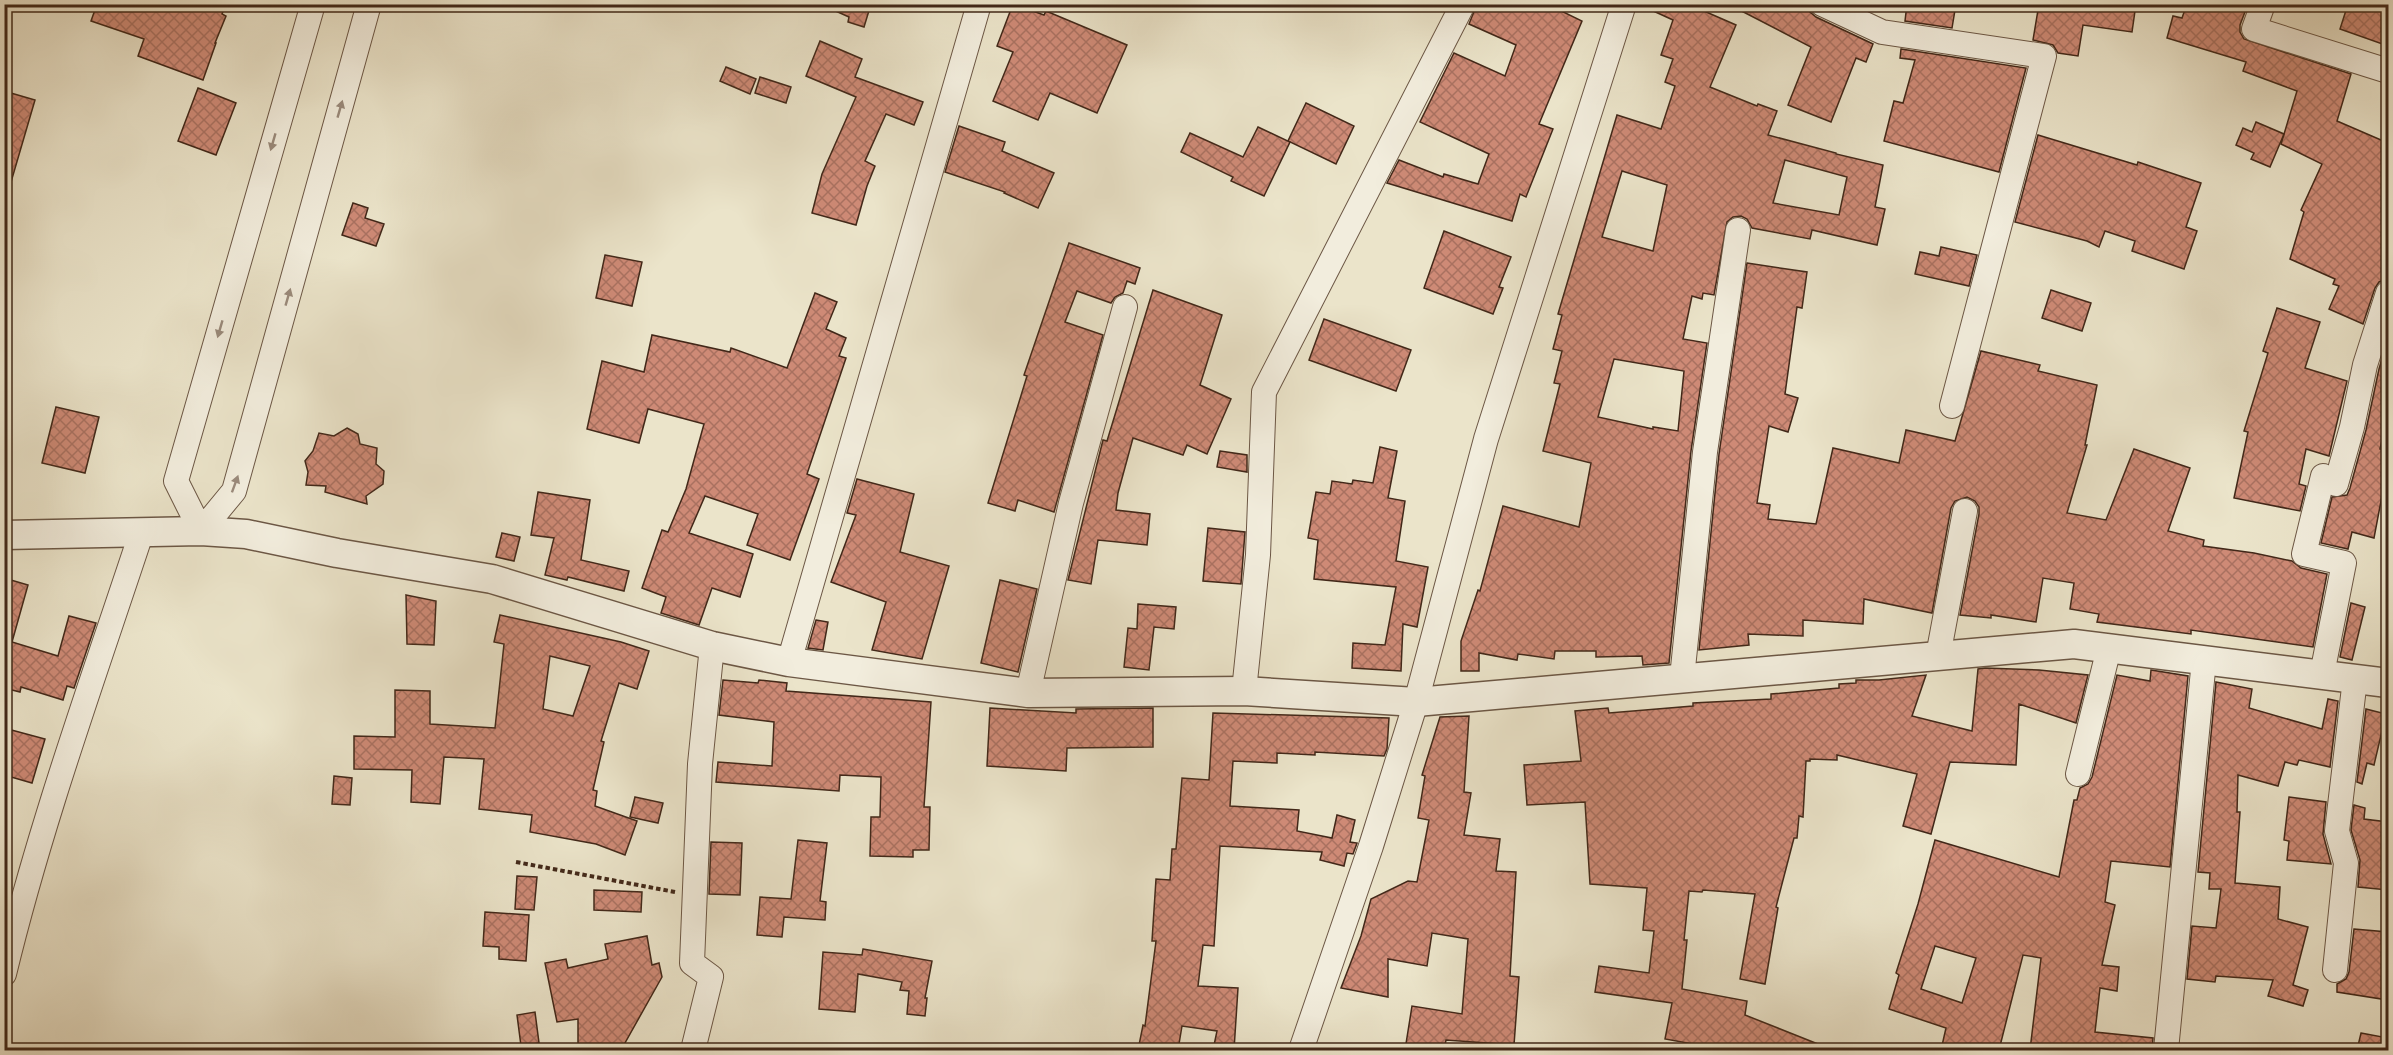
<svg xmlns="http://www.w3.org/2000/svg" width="2393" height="1055" font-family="'IM FELL Great Primer',serif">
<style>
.building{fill:url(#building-cross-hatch);stroke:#422819;stroke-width:1.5;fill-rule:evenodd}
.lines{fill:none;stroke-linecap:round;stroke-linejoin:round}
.minor-casing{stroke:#6c5745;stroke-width:26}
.tertiary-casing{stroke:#6c5745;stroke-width:31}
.path{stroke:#422819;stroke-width:4;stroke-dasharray:4.5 3;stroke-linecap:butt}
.minor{stroke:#f2eddd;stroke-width:24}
.tertiary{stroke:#f2eddd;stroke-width:28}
.oneway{fill:#9a8a7b}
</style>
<defs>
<pattern id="building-cross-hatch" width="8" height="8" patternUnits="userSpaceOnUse" patternTransform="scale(1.5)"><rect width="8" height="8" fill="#ce8a76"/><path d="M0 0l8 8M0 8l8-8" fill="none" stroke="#a97160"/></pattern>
</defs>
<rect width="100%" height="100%" fill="#ebe4ca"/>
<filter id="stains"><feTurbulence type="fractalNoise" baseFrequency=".00333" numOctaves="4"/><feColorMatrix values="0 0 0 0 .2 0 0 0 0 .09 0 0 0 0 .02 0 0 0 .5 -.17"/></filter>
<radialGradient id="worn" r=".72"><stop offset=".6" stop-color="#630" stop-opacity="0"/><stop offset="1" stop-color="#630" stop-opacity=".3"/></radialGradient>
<g class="building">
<polygon points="97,4 226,4 222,14 226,16 215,43 216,43 203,80 138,56 144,39 91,21"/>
<polygon points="820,4 871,4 864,27 848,22 849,17"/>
<polygon points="1013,4 1044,15 1046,11 1127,45 1097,113 1050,93 1038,120 993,101 1013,52 997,46"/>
<polygon points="1477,4 1547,4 1582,21 1539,124 1553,129 1526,197 1520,194 1512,221 1387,183 1399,160 1443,177 1444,174 1478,184 1489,154 1420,122 1454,53 1505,76 1516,45 1469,24"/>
<path d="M1638,4H1688L1736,25L1710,87L1757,106L1758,104L1777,111L1768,135L1836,153V154L1883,165L1875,207L1885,209L1877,245L1812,230L1810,239L1752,228L1747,219L1741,216L1733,217L1727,222L1714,295L1703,293L1702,299L1692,296L1683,339L1707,343L1691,451L1669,663L1643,665L1642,656L1596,657V651H1555L1554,659L1518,654L1517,660L1479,653V671H1461V641L1478,590L1480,591L1503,506L1579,527L1591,463L1543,451L1560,384L1554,383L1562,351L1553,349L1562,315L1558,314L1617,115L1661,129L1675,86L1665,82L1673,59L1661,55L1673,20ZM1785,160L1847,177L1839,215L1773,203ZM1622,171L1667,185L1653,251L1602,237ZM1614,359L1684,371L1678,431L1653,427V429L1598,417Z"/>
<polygon points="1728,4 1808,4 1810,12 1816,17 1873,44 1866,62 1856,58 1831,122 1788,105 1811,47"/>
<polygon points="1907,4 1956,4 1952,28 1905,21"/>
<polygon points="2039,4 2136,4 2132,32 2083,25 2078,56 2058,53 2053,45 2033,40"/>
<polygon points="2187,4 2248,4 2240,25 2240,32 2244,39 2351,74 2337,121 2388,143 2388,279 2379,282 2375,288 2363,324 2329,309 2339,286 2333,284 2335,279 2290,259 2304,212 2301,210 2322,164 2281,144 2297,91 2243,71 2246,62 2167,38 2173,16 2182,18"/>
<polygon points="2348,4 2388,4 2388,46 2340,29"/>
<polygon points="820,41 862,59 855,77 923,102 914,125 886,114 865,161 875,166 867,186 856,225 812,213 822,174 856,97 806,76"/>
<polygon points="1901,49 2026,68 1999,172 1884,141 1894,101 1903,103 1915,60 1900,58"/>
<polygon points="726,67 756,79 750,94 720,81"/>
<polygon points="760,77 791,87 786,103 755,93"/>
<polygon points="198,88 236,103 216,155 178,141"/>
<polygon points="4,91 35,100 9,189 4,188"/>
<polygon points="1306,103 1354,126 1336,164 1288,141"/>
<polygon points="2256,122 2284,134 2270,167 2251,159 2254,153 2236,145 2243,128 2252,132"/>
<polygon points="959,126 1005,142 1002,151 1054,173 1038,208 1004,193 1005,192 945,172"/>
<polygon points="1258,127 1290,142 1264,196 1231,181 1233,177 1181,152 1190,133 1243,157"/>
<polygon points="2038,135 2137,165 2138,162 2201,183 2186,227 2197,231 2184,269 2132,251 2135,241 2105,231 2099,247 2087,241 2015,222"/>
<polygon points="353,203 368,208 365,218 384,224 376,246 342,235"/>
<polygon points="1444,231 1511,257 1499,287 1503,288 1493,314 1424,288"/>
<polygon points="1069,243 1140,268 1135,284 1127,281 1123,293 1115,297 1111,303 1077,291 1065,322 1103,335 1054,512 1018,500 1015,511 988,503 1027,376 1024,375"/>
<polygon points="1941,247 1977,255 1969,286 1915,274 1920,252 1939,256"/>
<polygon points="605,255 642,262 632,306 596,298"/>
<polygon points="1747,263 1807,272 1802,308 1797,307 1785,394 1798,398 1788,432 1769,426 1757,503 1770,505 1768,519 1816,524 1833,448 1899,463 1906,430 1955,441 1981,351 2040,365 2038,371 2097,385 2085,445 2087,445 2067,513 2106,520 2134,449 2190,468 2168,531 2204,540 2203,546 2254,553 2292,561 2301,568 2327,574 2313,647 2191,630 2191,634 2097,622 2099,614 2070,609 2074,583 2043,578 2036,622 1991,615 1991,618 1960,615 1979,514 1979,507 1975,501 1967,497 1955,501 1951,508 1932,613 1864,599 1863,624 1803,620 1803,636 1748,634 1749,645 1699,650 1719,454"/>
<polygon points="1153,290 1222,315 1200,385 1231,399 1207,454 1187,445 1183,455 1133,438 1118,493 1116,510 1150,514 1147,545 1098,540 1091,584 1068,580 1103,440 1107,441"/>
<polygon points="2051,290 2091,303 2082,331 2042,318"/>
<polygon points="815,293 837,302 826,329 846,338 839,356 846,358 807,474 819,479 790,560 747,545 758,514 705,496 689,533 753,554 740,597 712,588 699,625 661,613 666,597 642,588 662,530 668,532 686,489 704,424 648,409 639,443 587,429 602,361 644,372 652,335 730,352 731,348 787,368"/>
<polygon points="2277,308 2320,322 2305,368 2347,381 2329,456 2306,449 2299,484 2306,486 2300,511 2234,498 2248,432 2244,431 2268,353 2263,351"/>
<polygon points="1324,319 1411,350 1396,391 1309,360"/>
<polygon points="2388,338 2388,413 2380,449 2388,451 2388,464 2374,538 2352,532 2348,549 2321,543 2332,497 2347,495 2350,488 2366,430 2379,369"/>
<polygon points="56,407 99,417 85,473 42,463"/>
<polygon points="347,428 358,434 360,444 377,448 376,464 384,471 383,484 366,496 367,504 325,492 326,486 306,485 308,472 305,461 313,451 319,433 334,436"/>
<polygon points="1380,447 1397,451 1388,498 1405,501 1396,561 1428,567 1417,627 1403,624 1401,671 1352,668 1353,643 1385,645 1396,587 1314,579 1318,540 1308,538 1316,492 1330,494 1332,481 1352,484 1353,480 1373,483"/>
<polygon points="1220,451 1247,455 1247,472 1217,467"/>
<polygon points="857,479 914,494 900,552 949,566 922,659 872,650 886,602 831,582 856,515 847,513"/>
<polygon points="538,492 590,500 581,560 629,571 624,591 568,577 567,580 545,575 554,538 531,535"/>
<polygon points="1208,528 1245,532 1241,584 1203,581"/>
<polygon points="502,533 520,537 514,561 496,557"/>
<polygon points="4,578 28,585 12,642 58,656 69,616 96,623 74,688 67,686 63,700 21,687 20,692 4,688"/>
<polygon points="1000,580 1037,589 1018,672 981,663"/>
<polygon points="406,595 436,601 434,645 407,644"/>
<polygon points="2351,603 2365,607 2352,660 2340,657"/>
<polygon points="1138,604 1176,607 1174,629 1154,627 1149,670 1124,667 1128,628 1137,629"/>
<path d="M500,615L621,642L649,651L637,689L619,683L601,741L604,742L593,790L597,791L595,806L637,821L625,855L596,844L530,832L532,815L479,809L484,759L444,757L440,804L411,802L412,770L354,769V736L395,737V690L430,691V724L495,728L504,644L494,642ZM550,656L590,666L573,716L543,709Z"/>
<polygon points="816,620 828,622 823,650 808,648"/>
<polygon points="1985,668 2039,670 2088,675 2076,723 2019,704 2016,765 1950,762 1931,834 1903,826 1917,774 1837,755 1837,760 1810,759 1810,761 1806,761 1803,817 1799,816 1797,838 1794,838 1776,907 1778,908 1765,984 1740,979 1755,894 1703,890 1702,892 1689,891 1684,940 1687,940 1682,989 1747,1001 1745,1015 1833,1050 1726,1050 1665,1039 1672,1003 1595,992 1599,966 1649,973 1654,931 1643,930 1647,888 1590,884 1585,802 1527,805 1524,765 1581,761 1575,711 1608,708 1609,713 1693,706 1693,703 1771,699 1771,694 1839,688 1839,684 1856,683 1856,680 1879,680 1926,675 1912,716 1972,731 1978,669"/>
<path d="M2151,670L2188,676L2170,867L2111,861L2105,902L2115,905L2102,965L2119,967L2117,991L2100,988L2095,1032L2153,1038L2152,1050H2030L2041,958L2023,955L1999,1050H1941L1946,1028L1889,1009L1899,975L1896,973L1918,904L1935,840L2059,877L2074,800H2077L2080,788L2088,784L2092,777L2117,675L2150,681ZM1935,946L1976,958L1962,1003L1921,989Z"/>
<polygon points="723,680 758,683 759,680 787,683 786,691 931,702 924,807 930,807 929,850 913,850 913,857 870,856 871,817 880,817 881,777 840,775 839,791 716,782 718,762 772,766 774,722 719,715"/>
<polygon points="2216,682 2252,689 2249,708 2322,729 2328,699 2338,701 2330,767 2299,760 2297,765 2285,762 2278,786 2238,775 2237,812 2240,812 2235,883 2280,887 2278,919 2308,927 2293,985 2308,990 2303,1006 2268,996 2273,980 2216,976 2215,982 2187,979 2192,926 2216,928 2221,889 2209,889 2210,873 2198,872"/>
<polygon points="990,708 1076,713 1076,709 1153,708 1153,747 1067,748 1066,771 987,766"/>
<polygon points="2366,709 2386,714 2374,765 2367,763 2362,784 2357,782"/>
<polygon points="1213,713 1389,718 1387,749 1384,756 1315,752 1315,755 1277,753 1277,763 1233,761 1230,806 1299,810 1297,831 1332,838 1337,815 1355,820 1350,842 1357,843 1353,854 1347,853 1344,866 1320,860 1322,852 1220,846 1214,946 1203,945 1198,986 1238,988 1234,1050 1213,1050 1217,1031 1182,1026 1178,1050 1138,1050 1143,1025 1145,1026 1156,941 1152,941 1156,879 1170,880 1172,849 1176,849 1182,778 1209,780"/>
<polygon points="1469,716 1464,792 1471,793 1464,835 1500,839 1496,871 1516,872 1510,976 1519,977 1514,1045 1446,1040 1444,1050 1405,1050 1412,1006 1462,1014 1468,939 1432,933 1427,966 1388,959 1388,997 1341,988 1361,936 1371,899 1408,881 1417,882 1429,820 1418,818 1425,776 1422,775 1440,717"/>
<polygon points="4,728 45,739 32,783 4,775"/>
<polygon points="334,776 352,778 350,805 332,804"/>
<polygon points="635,797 663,803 658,823 630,817"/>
<polygon points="2289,797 2326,802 2323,834 2331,864 2287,860 2289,841 2284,840"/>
<polygon points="2354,805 2365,808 2364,819 2388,822 2388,890 2358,887 2360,860 2351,830"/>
<polygon points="798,840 827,843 820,901 826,902 825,920 784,917 782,937 757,935 760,897 791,899"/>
<polygon points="711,842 742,843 740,895 709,894"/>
<polygon points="517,876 537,877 534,910 515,909"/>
<polygon points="594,890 642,892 641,912 594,910"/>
<polygon points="485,912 529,915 526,961 499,959 499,947 483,946"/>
<polygon points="2354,929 2388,932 2388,1000 2337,992 2337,984 2346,979 2349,972"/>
<polygon points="647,936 652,965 659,963 662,977 621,1050 578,1050 578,1019 557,1022 545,963 566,959 568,968 608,959 605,944"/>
<polygon points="863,949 932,961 925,998 927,998 925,1016 907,1014 909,991 900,990 902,982 858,974 855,1012 819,1009 823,952 862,955"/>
<polygon points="535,1012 539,1043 521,1046 517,1015"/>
<polygon points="2361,1033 2388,1038 2388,1050 2357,1050"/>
</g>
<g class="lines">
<g class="minor-casing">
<g id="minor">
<polyline points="313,4 176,481 201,531 234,491 369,4"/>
<polyline points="1822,4 1882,32 2044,56 1952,406"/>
<polyline points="2263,4 2254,29 2388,71"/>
<polyline points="1938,656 1965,511"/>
<polyline points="789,662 979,4"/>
<polyline points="2322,674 2344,563 2304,554 2323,476 2336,484 2352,427 2365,365 2388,293"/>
<polyline points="1682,678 1705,452 1738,230"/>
<polyline points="1244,691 1258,555 1264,392 1463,4"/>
<polyline points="1028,693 1071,503 1125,307"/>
<polyline points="2078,774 2109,648"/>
<polyline points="2335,970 2346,863 2337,831 2355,679"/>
<path d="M4,974C40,825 93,679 141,534"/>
<polyline points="693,1050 711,977 692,963 700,764 712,646"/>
<polyline points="1301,1050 1371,846 1416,702 1486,439 1624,4"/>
<polyline points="2166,1050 2204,660"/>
</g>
</g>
<g class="tertiary-casing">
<polyline id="tertiary" points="4,535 201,531 246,534 337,553 492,579 712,646 789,662 1028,693 1244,691 1416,702 2074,644 2388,683"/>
</g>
<polyline class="path" points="516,862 675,892"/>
<use href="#minor" class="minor"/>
<use href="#tertiary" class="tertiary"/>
</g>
<defs><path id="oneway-solid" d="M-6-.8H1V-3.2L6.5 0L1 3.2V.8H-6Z" transform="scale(1.5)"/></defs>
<g class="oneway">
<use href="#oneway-solid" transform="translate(340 109) rotate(-74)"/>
<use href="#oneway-solid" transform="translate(273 142) rotate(106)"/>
<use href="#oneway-solid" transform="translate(288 297) rotate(-74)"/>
<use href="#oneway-solid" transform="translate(220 329) rotate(106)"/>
<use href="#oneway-solid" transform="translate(235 484) rotate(-70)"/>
</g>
<rect width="2393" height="1055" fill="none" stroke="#ebe4ca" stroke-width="24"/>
<rect x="6" y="6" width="2381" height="1043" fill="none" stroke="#422819" stroke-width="3"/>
<rect x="12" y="12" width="2369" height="1031" fill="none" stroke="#422819" stroke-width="1.5"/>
<rect width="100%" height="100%" filter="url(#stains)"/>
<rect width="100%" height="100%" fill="url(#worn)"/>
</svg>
